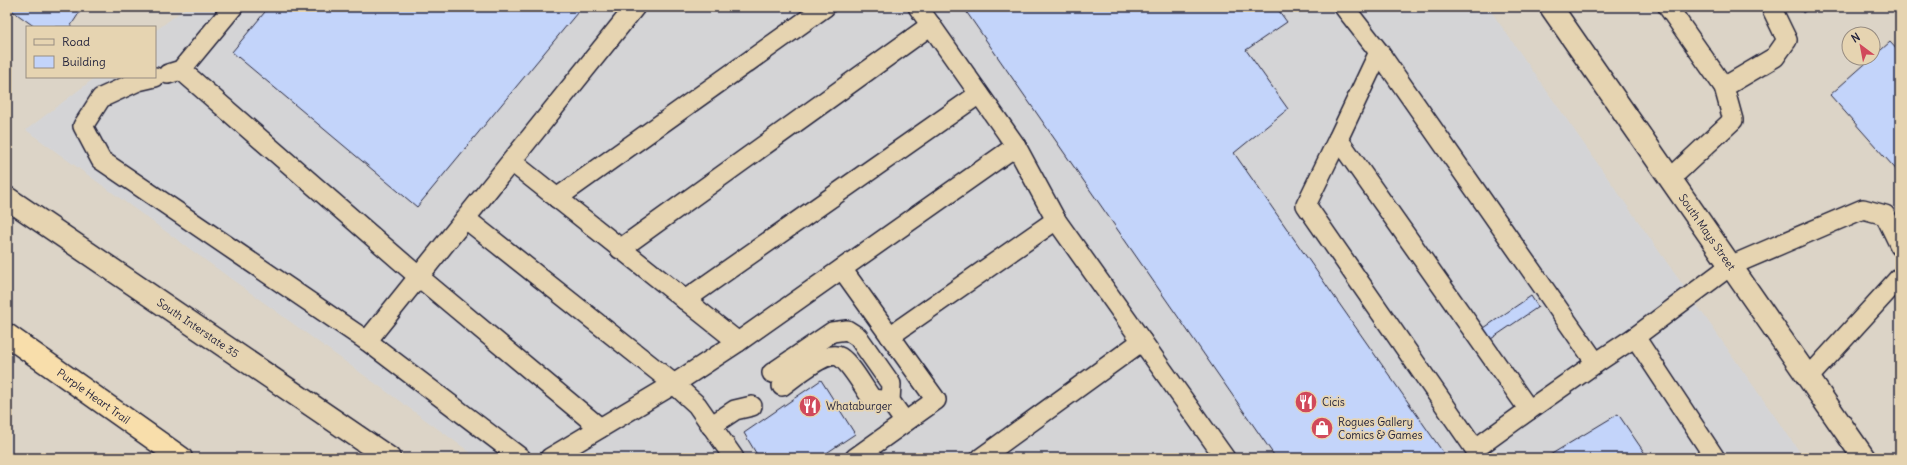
<svg xmlns="http://www.w3.org/2000/svg" width="1907" height="465" font-family="Delius,sans-serif">
<style>
.built{fill:#d4d4d6}
.building{fill:#c3d4fa;stroke:#22223b}
.lines{fill:none;stroke-linecap:round;stroke-linejoin:round}
.lane-casing{stroke:#22223b;stroke-width:22}
.secondary-casing{stroke:#22223b;stroke-width:25}
.highway-casing{stroke:#22223b;stroke-width:25}
.lane{stroke:#e6d4b1;stroke-width:19}
.secondary{stroke:#e6d4b1;stroke-width:22}
.highway{stroke:#f8deab;stroke-width:22}
.labels{text-anchor:middle;stroke-width:3.5;stroke-linejoin:round;paint-order:stroke}
.street-label{font-size:11px;fill:#22223b;stroke:#e6d4b1}
.poi-label{font-size:11px;fill:#22223b;stroke:#e6d4b1;text-anchor:start}
</style>
<rect width="100%" height="100%" fill="#dcd4c7"/>
<filter id="ink" filterUnits="userSpaceOnUse"><feTurbulence type="fractalNoise" baseFrequency=".025" numOctaves="2"/><feDisplacementMap in="SourceGraphic" scale="8" xChannelSelector="R" yChannelSelector="G"/><feConvolveMatrix kernelMatrix="1 2 1 2 8 2 1 2 1" color-interpolation-filters="sRGB"/></filter>
<g filter="url(#ink)">
<polygon class="built" points="187,7 1488,7 1804,458 478,458 26,130 96,77 155,77 155,31"/>
<g class="building">
<polygon points="7,7 83,7 70,27 35,27"/>
<polygon points="269,7 582,7 417,207 232,52"/>
<polygon points="963,7 1276,7 1287,22 1246,50 1288,109 1234,153 1447,458 1276,458"/>
<polygon points="1798,7 1818,7 1814,10 1811,7 1803,13"/>
<polygon points="1890,42 1900,53 1900,174 1830,95"/>
<polygon points="1531,296 1538,307 1491,339 1484,328"/>
<polygon points="821,380 855,434 819,458 759,458 744,433"/>
<polygon points="1618,414 1648,458 1545,458"/>
</g>
<g class="lines">
<g class="lane-casing">
<g id="lane">
<polyline points="918,7 1016,146 1056,220 1225,458"/>
<polyline points="1344,7 1379,52 1596,363 1635,337 1730,266 1863,209 1885,215 1900,246"/>
<polyline points="1668,7 1724,87 1733,120 1670,179"/>
<polyline points="1379,52 1338,139 1529,410 1596,363"/>
<polyline points="181,70 419,277 600,428"/>
<polyline points="168,74 181,70 233,7"/>
<polyline points="155,77 138,81 101,98 83,126 101,160 367,341 521,458"/>
<polyline points="1724,87 1775,57 1787,40 1771,7"/>
<polyline points="1338,139 1306,205 1475,449 1529,410"/>
<polyline points="512,162 738,342"/>
<polyline points="557,198 825,7"/>
<polyline points="466,219 674,384 550,458"/>
<polyline points="620,249 931,25"/>
<polyline points="842,269 936,400 855,458"/>
<polyline points="685,300 979,94"/>
<polyline points="890,336 1056,220"/>
<polyline points="1635,337 1715,458"/>
<polyline points="367,341 635,7"/>
<polyline points="772,373 832,332 847,330 858,337 891,384 890,401 905,422"/>
<polyline points="1808,378 1900,277"/>
<path d="M782,386C793,378 827,349 840,357C851,364 864,388 872,399L890,401"/>
<polyline points="711,426 735,410 752,406"/>
<polyline points="734,458 697,405 674,384 738,342 1016,146"/>
<polyline points="981,458 1142,341"/>
</g>
</g>
<g class="secondary-casing">
<g id="secondary">
<path id="s1" d="M1551,7L1864,458"/>
<path id="s2" d="M7,198L389,458"/>
</g>
</g>
<g class="highway-casing">
<g id="highway">
<path id="s3" d="M7,335L181,458"/>
</g>
</g>
<use href="#lane" class="lane"/>
<use href="#secondary" class="secondary"/>
<use href="#highway" class="highway"/>
</g>
</g>
<defs>
<g id="restaurant-disc" transform="scale(1.15)"><circle r="9.5" fill="#d1495b" stroke="#e6d4b1"/><path d="M-5-6h1v4h1v-4h1v4h1v-4h1v5L-1.5 .5V6h-2V.5L-5-1ZM5-6V6H3V1.5H1.5Q1.5-4 5-6Z" fill="#fff"/></g>
<g id="shop-disc" transform="scale(1.15)"><circle r="9.5" fill="#d1495b" stroke="#e6d4b1"/><path d="M-5-2.5h2.3a2.7 3.5 0 0 1 5.4 0H5L5.5 6h-11ZM-1.5-2.5h3a1.5 2.3 0 0 0-3 0Z" fill="#fff"/></g>
</defs>
<g fill-rule="evenodd">
<use href="#restaurant-disc" x="1306" y="402"/>
<use href="#restaurant-disc" x="810" y="406"/>
<use href="#shop-disc" x="1322" y="428"/>
</g>
<g class="labels">
<g class="street-label">
<text dy="4" stroke="none"><textPath href="#s1" startOffset="274">South Mays Street</textPath></text>
<text dy="4" stroke="none"><textPath href="#s2" startOffset="231">South Interstate 35</textPath></text>
<text dy="4" stroke="none"><textPath href="#s3" startOffset="106">Purple Heart Trail</textPath></text>
</g>
<g class="poi-label">
<text x="1322" y="406">Cicis</text>
<text x="826" y="410">Whataburger</text>
<text x="1338" y="426">Rogues Gallery<tspan x="1338" dy="13">Comics &amp; Games</tspan></text>
</g>
</g>
<rect width="1907" height="465" fill="none" stroke="#e6d4b1" stroke-width="24"/>
<rect x="12" y="12" width="1883" height="441" fill="none" stroke="#22223b" stroke-width="1.5" filter="url(#ink)"/>
<rect x="26" y="26" width="130" height="52" fill="#e6d4b1" stroke="#988d82"/>
<rect x="34" y="39" width="20" height="6" fill="#e6d4b1" stroke="#988d82"/>
<text x="62" y="46" font-size="12" fill="#22223b">Road</text>
<rect x="34" y="56" width="20" height="12" fill="#c3d4fa" stroke="#988d82"/>
<text x="62" y="66" font-size="12" fill="#22223b">Building</text>
<g transform="translate(1861 46) rotate(328)"><circle r="19" fill="#e6d4b1" stroke="#988d82"/>
<path d="M0-3L7 15L0 10L-7 15Z" fill="#d1495b"/>
<text y="-6" font-size="11" font-weight="bold" text-anchor="middle" fill="#22223b">N</text>
</g>
</svg>
